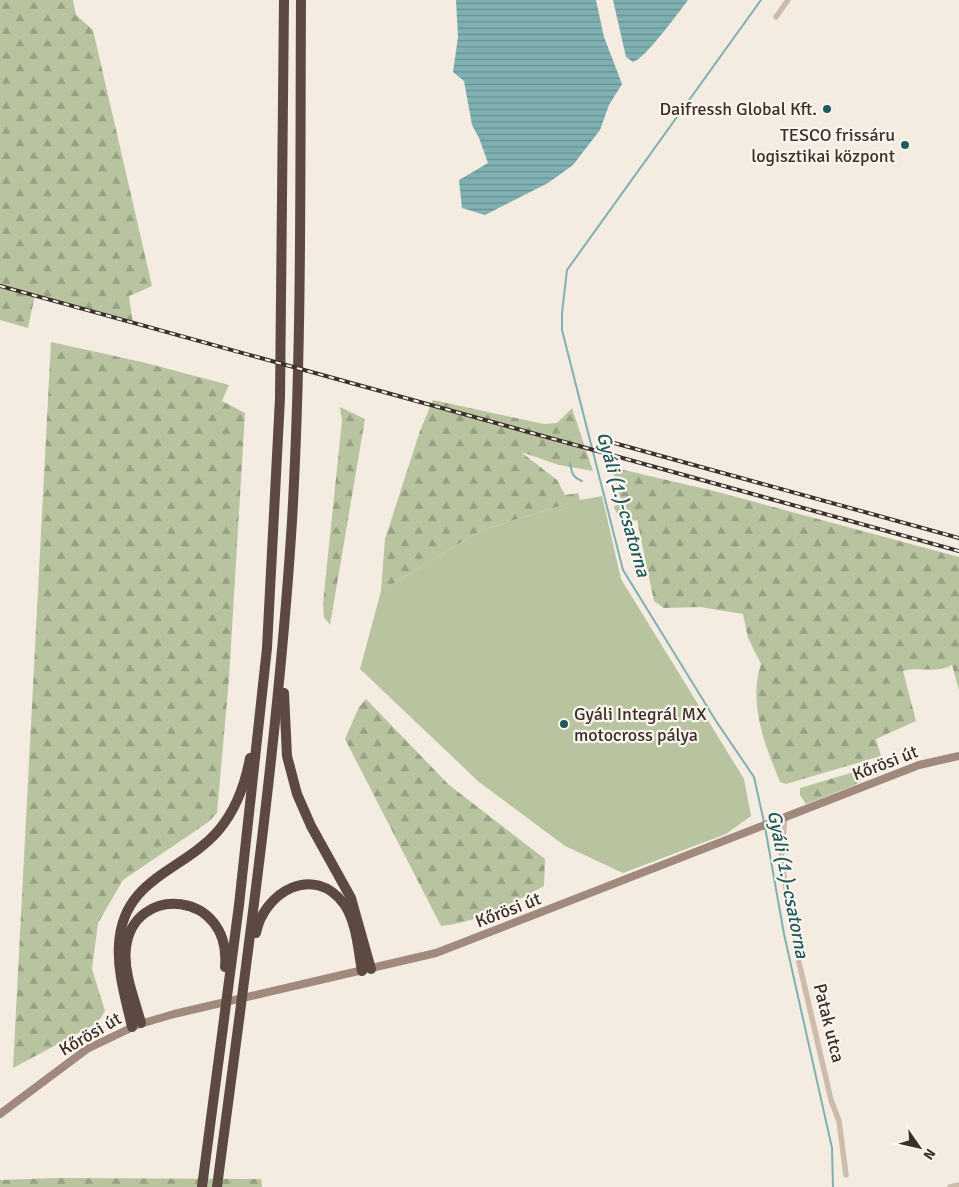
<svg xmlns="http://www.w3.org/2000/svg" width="959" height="1187" font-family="Signika,sans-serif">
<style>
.forest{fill:url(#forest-firs)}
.garden{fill:#b8c4a0}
.water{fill:url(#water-rules)}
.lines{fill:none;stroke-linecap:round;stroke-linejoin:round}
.stream{stroke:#7fb0b2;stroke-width:2}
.street{stroke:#cdbbac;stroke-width:5.5}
.secondary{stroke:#a18a7d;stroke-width:8}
.highway{stroke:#5c4a42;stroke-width:10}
.rail-casing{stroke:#3b302b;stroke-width:4}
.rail{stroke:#fbf5ee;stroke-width:2;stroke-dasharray:5.5;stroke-linecap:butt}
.poi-dot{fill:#1f5a5e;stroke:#fbf5ee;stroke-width:2}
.labels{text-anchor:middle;stroke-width:4.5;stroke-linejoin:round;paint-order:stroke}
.poi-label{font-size:18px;fill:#3b302b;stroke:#fbf5ee;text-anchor:end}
.street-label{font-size:18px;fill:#3b302b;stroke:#fbf5ee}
.water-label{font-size:19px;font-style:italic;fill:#1f5a5e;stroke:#fbf5ee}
</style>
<defs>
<pattern id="forest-firs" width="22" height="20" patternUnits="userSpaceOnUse" patternTransform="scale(1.25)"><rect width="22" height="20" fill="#b8c4a0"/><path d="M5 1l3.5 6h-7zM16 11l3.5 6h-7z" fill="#97a083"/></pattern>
<pattern id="water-rules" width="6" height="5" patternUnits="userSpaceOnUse" patternTransform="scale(1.25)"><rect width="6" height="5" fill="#7fb0b2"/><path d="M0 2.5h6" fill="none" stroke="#699091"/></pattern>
</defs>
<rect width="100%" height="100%" fill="#f4ebe1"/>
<g class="forest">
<polygon points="0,0 73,0 76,15 93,30 152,286 129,296 133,324 35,295 28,328 0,320"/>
<polygon points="51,342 146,363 229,385 222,401 245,413 229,678 217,813 207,823 123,880 98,923 92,969 105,1011 97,1023 13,1068"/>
<polygon points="433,400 544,424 557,423 572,408 593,471 559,465 521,452 557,480 565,495 578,493 580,500 482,530 381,591 385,539 420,431"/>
<polygon points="340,407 365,419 330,625 324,617 323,603 342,421"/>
<path d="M611,467L714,491L959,557V690L952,665C937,674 919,666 903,671L916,721L876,739L881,756L786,784L780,782C765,745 748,704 761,664L748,638L743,614L700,607L664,608L654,601L637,520L626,523L618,516L614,507L621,500Z"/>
<path d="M366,699L449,785L545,859L544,886C511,904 478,922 441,926L345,739L359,707Z"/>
<polygon points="878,765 879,775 866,776 855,785 806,804 800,795 800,788"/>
<polygon points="56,1178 261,1179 262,1187 0,1187 0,1180"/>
</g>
<polygon class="garden" points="602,496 621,579 744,779 751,816 726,834 623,873 565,846 479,782 360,669 381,591 482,530 580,500"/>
<g class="water">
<polygon points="456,0 596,0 604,37 622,84 609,105 600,130 573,165 548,183 485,215 462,208 459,180 488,163 479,138 472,125 464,81 453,72 458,37"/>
<path d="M613,0H688C679,12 644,60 633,62L626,57Z"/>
</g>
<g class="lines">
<g class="stream">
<polyline points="761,0 567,270 562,313 562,330 623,570 716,721 754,777 764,822"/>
<path d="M570,463C572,473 572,477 582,481"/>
<polyline points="765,827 784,934 832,1148 833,1187"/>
</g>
<g class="street">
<polyline points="776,17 788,0"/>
<polyline points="785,817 781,859 798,958 831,1100 839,1121 846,1175"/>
<polyline points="950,1187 959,1185"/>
</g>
<polyline class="secondary" points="0,1114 87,1049 137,1025 174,1014 436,953 919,765 959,756"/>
<g class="highway">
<polyline points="284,693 287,756 297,794 311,826 351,898 371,969"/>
<path d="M256,933C264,892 314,863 344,904C357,923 358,950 362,971"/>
<path d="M141,1023C135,1000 123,972 126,948C133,883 232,890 225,967"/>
<path d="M132,1027C126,1000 117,972 119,944C123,878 182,872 218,831C236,810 245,785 250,758"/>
<polyline points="202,1187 239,905 267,648 280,398 284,0"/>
<path d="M217,1187C246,965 278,744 292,521C302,347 300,174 301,0"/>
</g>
<g class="rail-casing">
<g id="rail">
<polyline points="0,286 959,551"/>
<polyline points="614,443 959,538"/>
</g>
</g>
<use href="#rail" class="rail"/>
</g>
<g class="poi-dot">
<circle cx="827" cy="109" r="5"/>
<circle cx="905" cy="145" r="5"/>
<circle cx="564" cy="724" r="5"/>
</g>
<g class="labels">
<g class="poi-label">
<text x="817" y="115">Daifressh Global Kft.</text>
<text x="895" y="141">TESCO frissáru<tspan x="895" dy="21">logisztikai központ</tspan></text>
<text x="574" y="720" text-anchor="start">Gyáli Integrál MX<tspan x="574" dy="21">motocross pálya</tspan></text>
</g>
<g class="street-label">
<text transform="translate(885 763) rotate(-21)" y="6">Kőrösi út</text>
<text transform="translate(508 910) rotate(-21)" y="6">Kőrösi út</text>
<text transform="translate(829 1023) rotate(76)" y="6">Patak utca</text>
<text transform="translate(90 1034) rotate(-30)" y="6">Kőrösi út</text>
</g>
<g class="water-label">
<text transform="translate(624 504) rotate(74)" y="7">Gyáli (1.)-csatorna</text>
<text transform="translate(789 884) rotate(79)" y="7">Gyáli (1.)-csatorna</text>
</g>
</g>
<g transform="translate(919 1147) rotate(124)" stroke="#fbf5ee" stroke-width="4" paint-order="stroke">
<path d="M0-4L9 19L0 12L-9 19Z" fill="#3b302b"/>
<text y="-8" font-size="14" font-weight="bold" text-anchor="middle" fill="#3b302b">N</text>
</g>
</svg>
